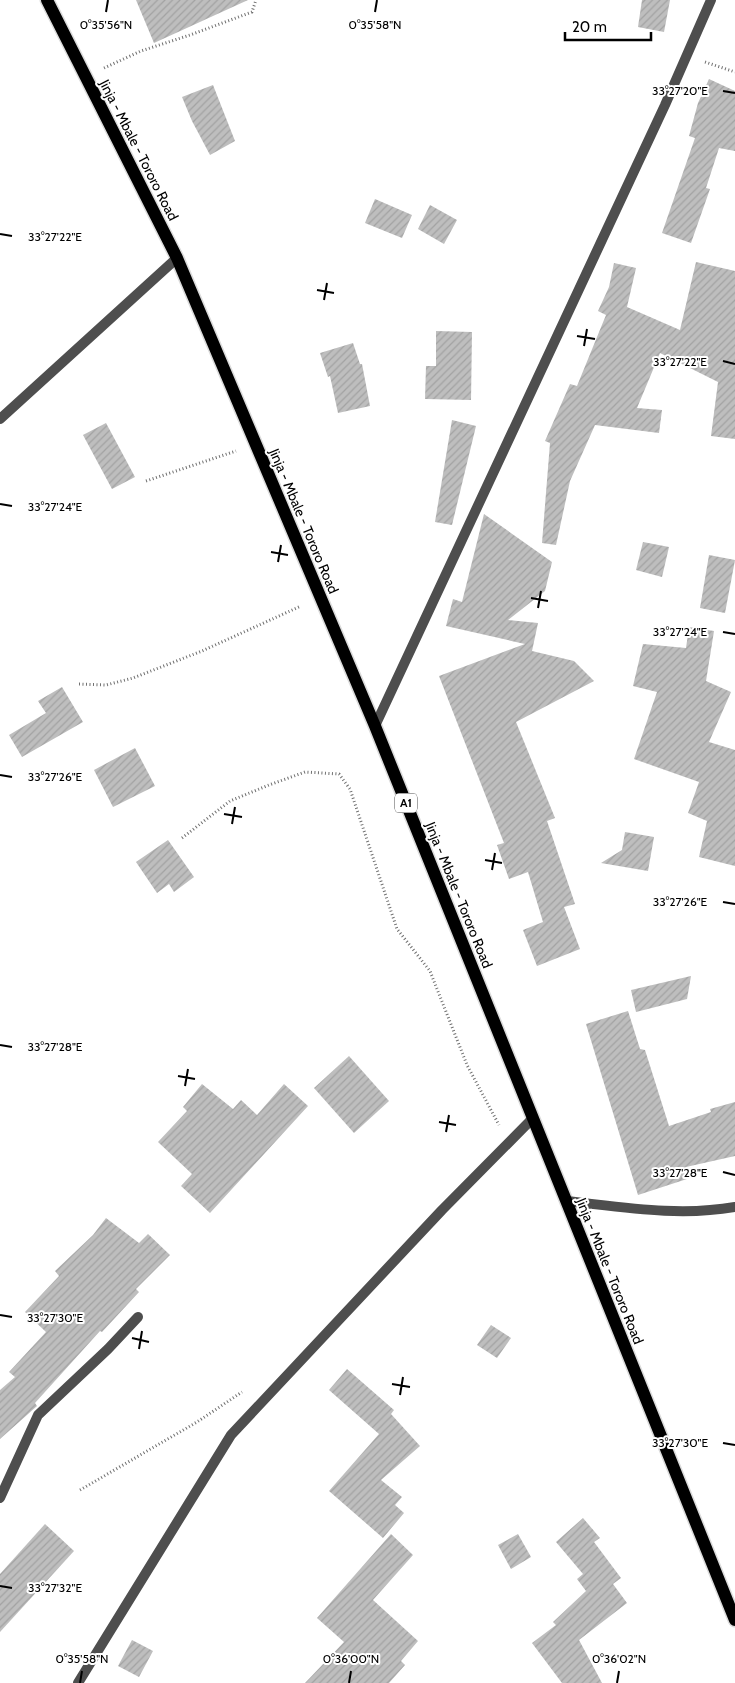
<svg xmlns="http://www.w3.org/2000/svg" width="735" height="1683" font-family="Cabin,sans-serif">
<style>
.building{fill:url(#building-hatch)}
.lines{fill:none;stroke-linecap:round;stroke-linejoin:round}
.primary-casing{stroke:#dbdbdb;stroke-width:15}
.path{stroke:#707070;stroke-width:3;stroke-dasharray:1 2.5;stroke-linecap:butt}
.minor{stroke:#4e4e4e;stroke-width:10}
.primary{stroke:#000;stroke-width:12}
.ticks{fill:none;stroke:#000;stroke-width:2}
.labels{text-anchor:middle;stroke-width:4;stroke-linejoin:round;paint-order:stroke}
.shield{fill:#fff;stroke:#4c4c4c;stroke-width:1}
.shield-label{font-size:12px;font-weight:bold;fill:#000}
.street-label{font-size:14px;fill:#000;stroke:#fff}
.ticks-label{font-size:12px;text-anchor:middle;fill:#000;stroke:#fff;stroke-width:4;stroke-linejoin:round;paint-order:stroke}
</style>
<defs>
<pattern id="building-hatch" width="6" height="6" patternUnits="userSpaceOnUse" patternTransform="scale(1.25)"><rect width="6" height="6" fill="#bebebe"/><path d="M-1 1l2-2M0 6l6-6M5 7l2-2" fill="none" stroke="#a2a2a2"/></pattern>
</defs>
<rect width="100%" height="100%" fill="#fff"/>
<g class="building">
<polygon points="136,0 248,0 154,43"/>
<polygon points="642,0 670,0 664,32 638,27"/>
<polygon points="709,79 735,91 735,151 719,148 706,188 710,189 691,243 662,233 695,138 689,136 698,103"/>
<polygon points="213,85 235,141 210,155 192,121 182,97"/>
<polygon points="375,199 412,215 402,238 365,223"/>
<polygon points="430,205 457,220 444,244 418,229"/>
<polygon points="696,262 735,271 735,439 711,436 718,382 660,353 637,408 662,410 659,433 595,425 570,481 556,545 542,543 550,443 545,441 570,384 577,386 606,315 598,311 609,287 614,263 636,268 627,307 680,330"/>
<polygon points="436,331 472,332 471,400 425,399 426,366 436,366"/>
<polygon points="353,343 360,364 362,364 370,406 338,413 330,376 328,377 320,353"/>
<polygon points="452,420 476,426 452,525 435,522"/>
<polygon points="106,423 135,477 112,489 83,435"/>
<polygon points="484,514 552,562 545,591 508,620 538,623 532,651 574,661 594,681 516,722 555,818 547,821 575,904 564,907 580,949 537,966 523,930 543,922 528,872 509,879 497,845 504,843 439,676 525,644 446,626 453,599 462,602"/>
<polygon points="643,542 669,547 662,577 636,570"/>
<polygon points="709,555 735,560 725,613 700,608"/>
<polygon points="689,627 714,631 706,681 731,692 709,742 735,750 735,866 699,857 707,821 688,813 699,782 634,759 657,692 633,686 643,644 686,648"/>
<polygon points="62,687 83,722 22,757 9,735 46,713 38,701"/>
<polygon points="135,748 155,786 113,807 94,770"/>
<polygon points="625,832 654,837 648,871 601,863 622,850"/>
<polygon points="168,840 194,877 174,892 169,884 157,893 136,862"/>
<polygon points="691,976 687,999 636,1012 631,990"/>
<polygon points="628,1011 640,1049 645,1050 669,1126 711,1112 710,1109 735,1102 735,1156 686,1167 690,1178 638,1195 586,1024"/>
<polygon points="349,1056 389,1101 354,1133 314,1088"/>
<polygon points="202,1084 233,1109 241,1100 257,1115 284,1084 308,1106 210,1213 181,1186 192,1174 158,1142 187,1111 183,1107"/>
<polygon points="106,1218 139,1243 148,1234 170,1255 136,1289 139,1292 102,1332 100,1331 35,1403 37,1406 0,1439 0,1390 15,1377 9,1372 46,1332 25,1312 59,1276 55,1271 93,1235"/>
<polygon points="491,1325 511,1338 497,1358 477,1345"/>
<polygon points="347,1369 394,1410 391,1414 420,1446 381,1480 402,1497 395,1505 404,1513 383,1538 329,1491 379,1434 329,1390"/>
<polygon points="583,1518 600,1538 594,1542 621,1578 613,1584 627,1603 579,1640 602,1683 562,1683 532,1643 556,1625 553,1622 586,1591 577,1579 583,1574 556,1542"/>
<polygon points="45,1524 74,1551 0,1632 0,1574"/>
<polygon points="391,1534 413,1555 373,1600 418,1641 401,1661 405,1665 389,1683 305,1683 344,1642 317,1618"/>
<polygon points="518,1534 531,1557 511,1569 498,1545"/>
<polygon points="132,1640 153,1651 139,1677 118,1666"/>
</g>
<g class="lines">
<g class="primary-casing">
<polyline id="primary" points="47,0 177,258 375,726 735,1620"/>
</g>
<g class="path">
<polyline points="705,62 735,72"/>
<polyline points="104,68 141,51 190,35 252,12 256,0"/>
<polyline points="146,481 236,451"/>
<polyline points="79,684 106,685 133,678 202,651 301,606"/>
<polyline points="182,838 230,801 269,785 305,772 339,774 350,789 397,929 430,971 467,1065 499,1125"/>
<polyline points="80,1490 197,1422 242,1392"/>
</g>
<g class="minor">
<polyline points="0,419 177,258"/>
<polyline points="375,726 665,105 711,0"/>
<path d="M566,1201C622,1207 679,1217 735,1207"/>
<polyline points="0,1498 38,1415 108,1349 138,1317"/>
<polyline points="78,1683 231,1435 442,1210 533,1118"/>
</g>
<use href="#primary" class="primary"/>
</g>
<path class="ticks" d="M106,12L108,0M375,12L377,0M723,91L735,93M0,234L12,236M317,290L334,293M324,300L327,283M577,336L595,339M584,346L587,329M723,361L735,364M0,504L12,506M271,552L288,555M278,562L281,545M531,598L548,601M538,608L541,591M723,632L735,634M0,775L12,777M224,814L242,817M232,824L235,807M485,860L502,863M492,870L495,853M723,902L735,904M0,1045L12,1047M178,1076L195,1079M185,1086L188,1069M439,1122L456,1125M446,1132L449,1115M723,1172L735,1175M0,1315L12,1317M132,1338L149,1342M139,1349L142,1331M392,1384L410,1387M400,1395L403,1377M723,1443L735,1445M0,1586L12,1588M80,1683L82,1671M349,1683L351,1671M617,1683L619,1671"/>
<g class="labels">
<rect class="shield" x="395" y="793.5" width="22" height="19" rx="4"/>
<g class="shield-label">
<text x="406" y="807">A1</text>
</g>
<g class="street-label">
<text transform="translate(139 150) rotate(63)" y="5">Jinja - Mbale - Tororo Road</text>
<text transform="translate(304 521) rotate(67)" y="5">Jinja - Mbale - Tororo Road</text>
<text transform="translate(459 895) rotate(68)" y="5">Jinja - Mbale - Tororo Road</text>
<text transform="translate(610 1271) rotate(68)" y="5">Jinja - Mbale - Tororo Road</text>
</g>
</g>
<g class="ticks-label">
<text x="375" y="29">0°35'58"N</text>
<text x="106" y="29">0°35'56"N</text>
<text x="680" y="95">33°27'20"E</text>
<text x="55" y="241">33°27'22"E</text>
<text x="680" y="366">33°27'22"E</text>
<text x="55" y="511">33°27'24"E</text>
<text x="680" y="636">33°27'24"E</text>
<text x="55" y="781">33°27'26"E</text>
<text x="680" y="906">33°27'26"E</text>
<text x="55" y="1051">33°27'28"E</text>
<text x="680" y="1177">33°27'28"E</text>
<text x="55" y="1322">33°27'30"E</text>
<text x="680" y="1447">33°27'30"E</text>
<text x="55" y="1592">33°27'32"E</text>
<text x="82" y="1663">0°35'58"N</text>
<text x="351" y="1663">0°36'00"N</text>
<text x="619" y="1663">0°36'02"N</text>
</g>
<path d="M565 32v8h86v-8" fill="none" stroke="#000000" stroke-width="2.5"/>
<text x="572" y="32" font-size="15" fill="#000000" stroke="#ffffff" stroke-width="4" paint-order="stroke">20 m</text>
</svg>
